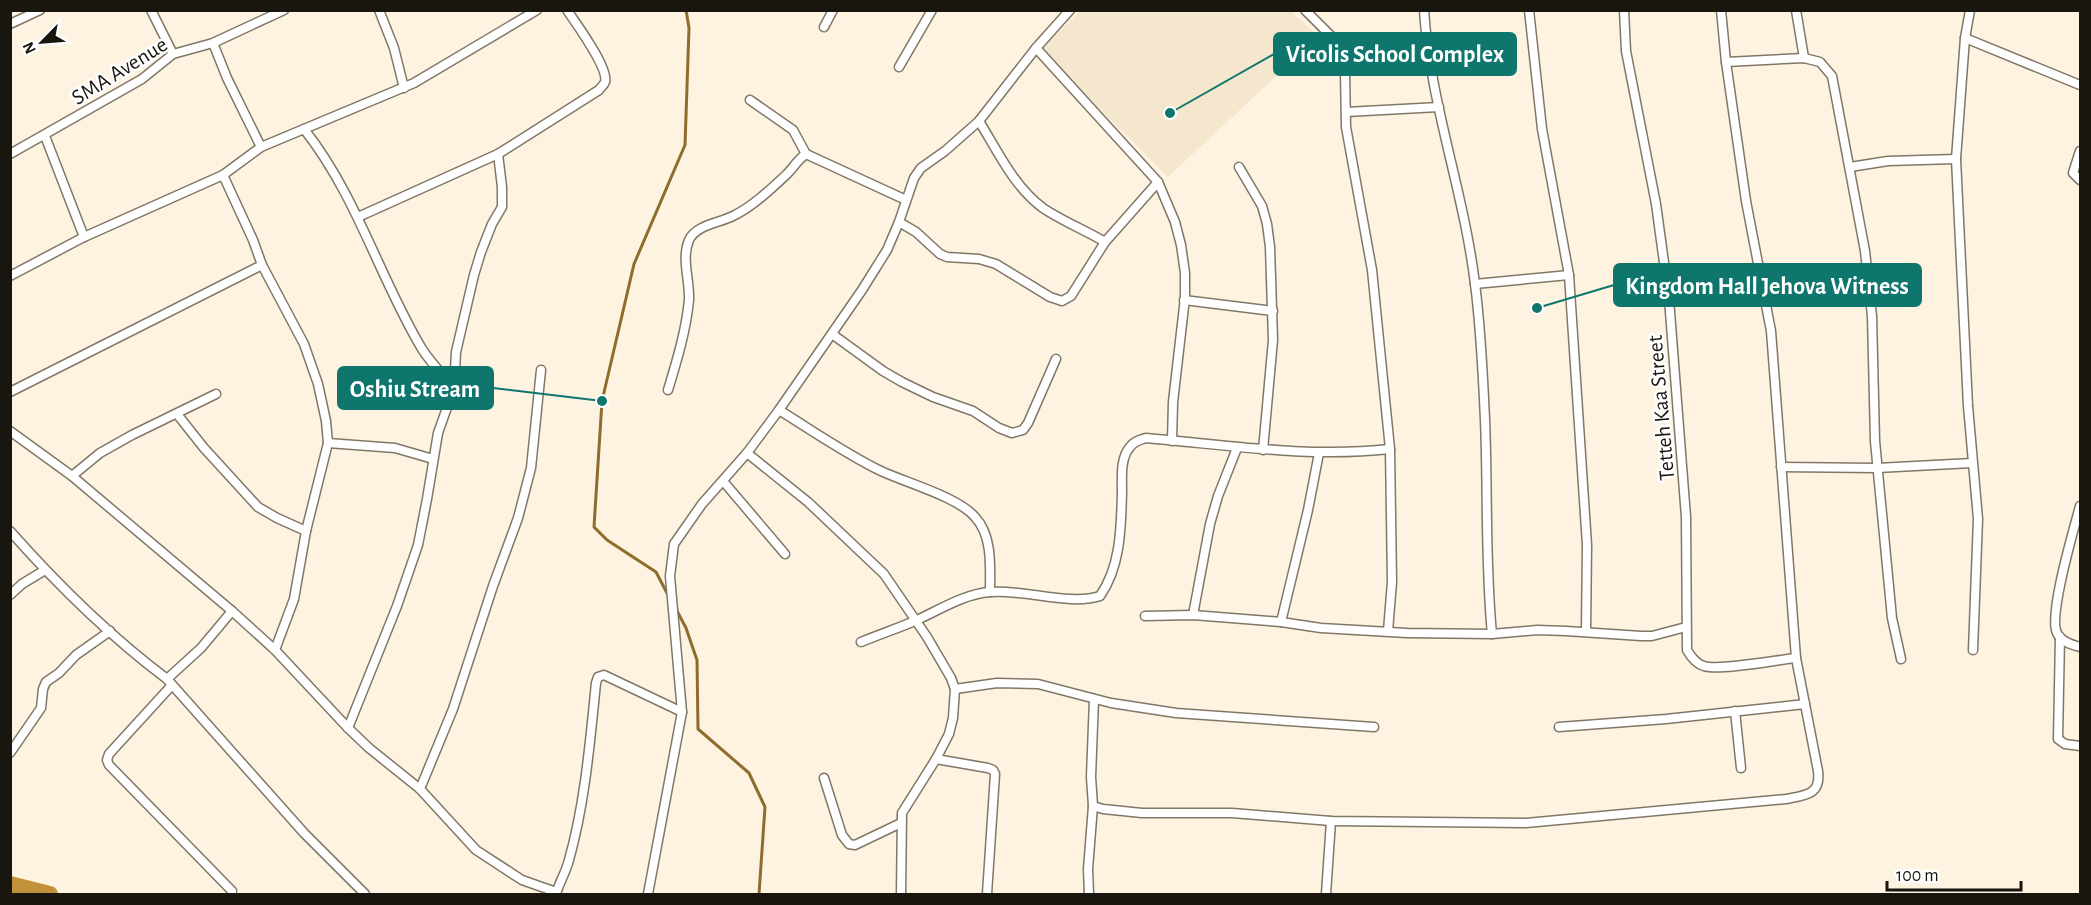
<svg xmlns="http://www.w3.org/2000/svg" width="2091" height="905" font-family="'Alegreya Sans',sans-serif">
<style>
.built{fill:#f5e7ce}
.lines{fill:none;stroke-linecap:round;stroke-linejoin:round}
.stream{stroke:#8f6c2c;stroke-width:3}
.river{stroke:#c19239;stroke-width:16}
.street-casing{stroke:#817767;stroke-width:11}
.street{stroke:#fff;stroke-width:8}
.labels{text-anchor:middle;stroke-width:5;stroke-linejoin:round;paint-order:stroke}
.street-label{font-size:22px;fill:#19150f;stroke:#fff}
.leader{fill:none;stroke:#0f766e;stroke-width:2}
.callout-dot{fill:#0f766e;stroke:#fff;stroke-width:2}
.callout{fill:#0f766e;stroke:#0f766e;stroke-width:2}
.callout-label{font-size:24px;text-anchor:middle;font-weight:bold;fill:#fff}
</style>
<rect width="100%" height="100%" fill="#fef3e1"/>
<polygon class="built" points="1081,10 1291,11 1318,37 1168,177 1041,50"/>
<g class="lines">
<g class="stream">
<polyline points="668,595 656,572 607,540 594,527 602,401 634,264 685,145 689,28 686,10"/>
<polyline points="676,609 686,628 697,660 698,729 749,773 765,807 759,894"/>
</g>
<polyline class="river" points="10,884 50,894"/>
<g class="street-casing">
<g id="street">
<polyline points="151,10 173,54"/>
<polyline points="379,10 394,48 404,88"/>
<polyline points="1305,10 1332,37 1341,53 1345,72 1346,127 1372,270 1390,449 1392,582 1388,631"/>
<path d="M1424,10C1430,103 1464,192 1475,284C1481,329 1483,375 1485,420C1488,492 1485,563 1492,634"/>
<polyline points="1529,10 1542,129 1569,275 1587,545 1586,631"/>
<path d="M1624,10L1626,51L1656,204L1669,299L1686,517L1687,650C1691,657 1696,664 1704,666C1719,671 1777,660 1796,658"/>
<polyline points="1796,10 1804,58"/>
<polyline points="1970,10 1965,38 1956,159 1968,406 1978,519 1973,650"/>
<polyline points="10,24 40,10"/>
<polyline points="824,27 833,10"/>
<polyline points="1965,38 2080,85"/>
<polyline points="213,43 227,78 261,147"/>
<polyline points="1036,48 1158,182 1175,222 1181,245 1185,273 1185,298 1173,402 1172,441"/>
<polyline points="1726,62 1804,58 1820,62 1832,76 1865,251 1872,316 1875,441 1892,618 1901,659"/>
<polyline points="899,67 932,10"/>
<polyline points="750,100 793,130 806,154 906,200"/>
<polyline points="1346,112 1439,107"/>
<path d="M979,121C997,150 1014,187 1043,208C1062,221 1085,230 1105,242"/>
<path d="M304,129C357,196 379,277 422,349C431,363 443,375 454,388"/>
<polyline points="45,136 84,237"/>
<polyline points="2080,151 2073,173 2080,180"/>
<polyline points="10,154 142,79 173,54 213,43 284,10"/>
<polyline points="1239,167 1262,206 1267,224 1270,247 1273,340 1263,450"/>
<polyline points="1850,167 1888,161 1956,159"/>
<polyline points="223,175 253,240 262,265 304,344 318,384 326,421 328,443 306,531 294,599 275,650"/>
<path d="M358,217L498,154L599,90C601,87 604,85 605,82C609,68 575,22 567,10"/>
<polyline points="899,222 916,232 940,254 947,257 979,259 996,264 1050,297 1062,301 1071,296 1105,242 1158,182"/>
<polyline points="10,276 84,237 223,175 261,147 414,83 537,10"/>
<polyline points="1475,284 1569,275"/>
<polyline points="1184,300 1273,311"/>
<polyline points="832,334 883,371 902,382 933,397 973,411 999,428 1012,433 1023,430 1028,423 1056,359"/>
<path d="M668,390C677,360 686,331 689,300C690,280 681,259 689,240C696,225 719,223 733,216C752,207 771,189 787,174C794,167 798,159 806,154"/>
<polyline points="10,392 262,265"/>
<path d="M779,410C813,431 846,454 881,471C907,483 958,497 975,517C993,536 990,568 990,592"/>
<polyline points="177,414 204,448 258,507 277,518 306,531"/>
<polyline points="10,431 72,476 232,611 275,650 348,728 369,748 420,789 476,850 522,880 556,892"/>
<polyline points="328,443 395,448 433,459"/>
<polyline points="747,453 808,502 884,574 927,637 951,678 955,689 953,718 949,734 936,759 902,813 901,894"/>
<polyline points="1781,467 1877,468 1972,463"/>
<polyline points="72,476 100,453 132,435 216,394"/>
<polyline points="723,481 785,554"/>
<path d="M2080,506C2074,529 2048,615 2057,633C2061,642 2073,645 2080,647"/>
<path d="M10,531C57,584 111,637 167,679L304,833L365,894"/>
<polyline points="10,595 22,584 45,570"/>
<polyline points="1193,615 1210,524 1218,496 1237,448"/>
<polyline points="1145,616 1193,615 1281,622 1321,628 1407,633 1492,634 1537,630 1566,631 1641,636 1652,636 1686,627"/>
<polyline points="1281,622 1308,510 1319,453"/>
<polyline points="2060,637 2058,739 2065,744 2080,746"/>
<path d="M861,642C880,634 899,628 917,620C941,609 964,594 990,592C1024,589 1070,606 1100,596C1121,566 1121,527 1122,492C1122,478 1120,458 1130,447C1134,441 1140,440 1146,438C1228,445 1308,458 1390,449"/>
<polyline points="167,679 201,648 232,611"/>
<polyline points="172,685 109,754 107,760 109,765 232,891"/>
<polyline points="955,689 997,683 1038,684 1111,703 1176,713 1374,727"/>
<polyline points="1735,711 1741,768"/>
<polyline points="1559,727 1666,719 1805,704"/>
<polyline points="348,728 397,606 418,545 427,499 438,433 454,388 456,352 474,275 481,252 492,224 502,207 502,187 498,154"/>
<polyline points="10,753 41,708 43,689 46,682 59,673 76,655 110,631"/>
<polyline points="936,759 988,768 993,770 995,774 987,894"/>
<polyline points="824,778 842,835 849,844 855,845 901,823"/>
<polyline points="420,789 453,709 493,586 518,518 531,468 541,370"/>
<path d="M1093,806L1103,809L1142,813H1232L1331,821L1526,823L1786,799C1806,795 1821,795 1818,771L1796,658L1771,331L1746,201L1726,62L1721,10"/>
<path d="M556,894C559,883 566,872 569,860C585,803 590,742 596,683L598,677L604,675L682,712"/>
<polyline points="648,894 682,712 670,576 674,544 702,504 747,453 779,410 862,290 887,250 899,222 914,178 921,168 945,151 979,121 1036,48 1070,10"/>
<polyline points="1089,894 1088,869 1093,806 1091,777 1094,699"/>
<polyline points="1326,894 1331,821"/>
</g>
</g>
<use href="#street" class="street"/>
</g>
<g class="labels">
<g class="street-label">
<text transform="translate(119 70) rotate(-32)" y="8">SMA Avenue</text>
<text transform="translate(1660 408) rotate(-95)" y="8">Tetteh Kaa Street</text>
</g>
</g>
<path class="leader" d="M1170 113L1274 54M1537 308L1614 285M602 401L493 388"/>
<g class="callout-dot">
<circle cx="1170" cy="113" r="6"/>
<circle cx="1537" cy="308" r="6"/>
<circle cx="602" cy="401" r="6"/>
</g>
<g class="callout">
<rect x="1274" y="33" width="242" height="42" rx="6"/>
<rect x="1614" y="264" width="307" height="42" rx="6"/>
<rect x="338" y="367" width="155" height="42" rx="6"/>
</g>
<g class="callout-label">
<text x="1395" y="62">Vicolis School Complex</text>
<text x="1767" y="294">Kingdom Hall Jehova Witness</text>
<text x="415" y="397">Oshiu Stream</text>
</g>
<rect width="2091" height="905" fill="none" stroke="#19150f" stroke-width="24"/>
<g transform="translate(42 42) rotate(245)" stroke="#ffffff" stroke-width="4.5" paint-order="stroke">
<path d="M0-4.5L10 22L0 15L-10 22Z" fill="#19150f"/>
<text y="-9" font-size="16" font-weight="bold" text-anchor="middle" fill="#19150f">N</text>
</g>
<path d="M1887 881v9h134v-9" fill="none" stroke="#19150f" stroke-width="3"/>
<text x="1896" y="881" font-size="18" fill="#19150f" stroke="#ffffff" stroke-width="4.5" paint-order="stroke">100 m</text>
</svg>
